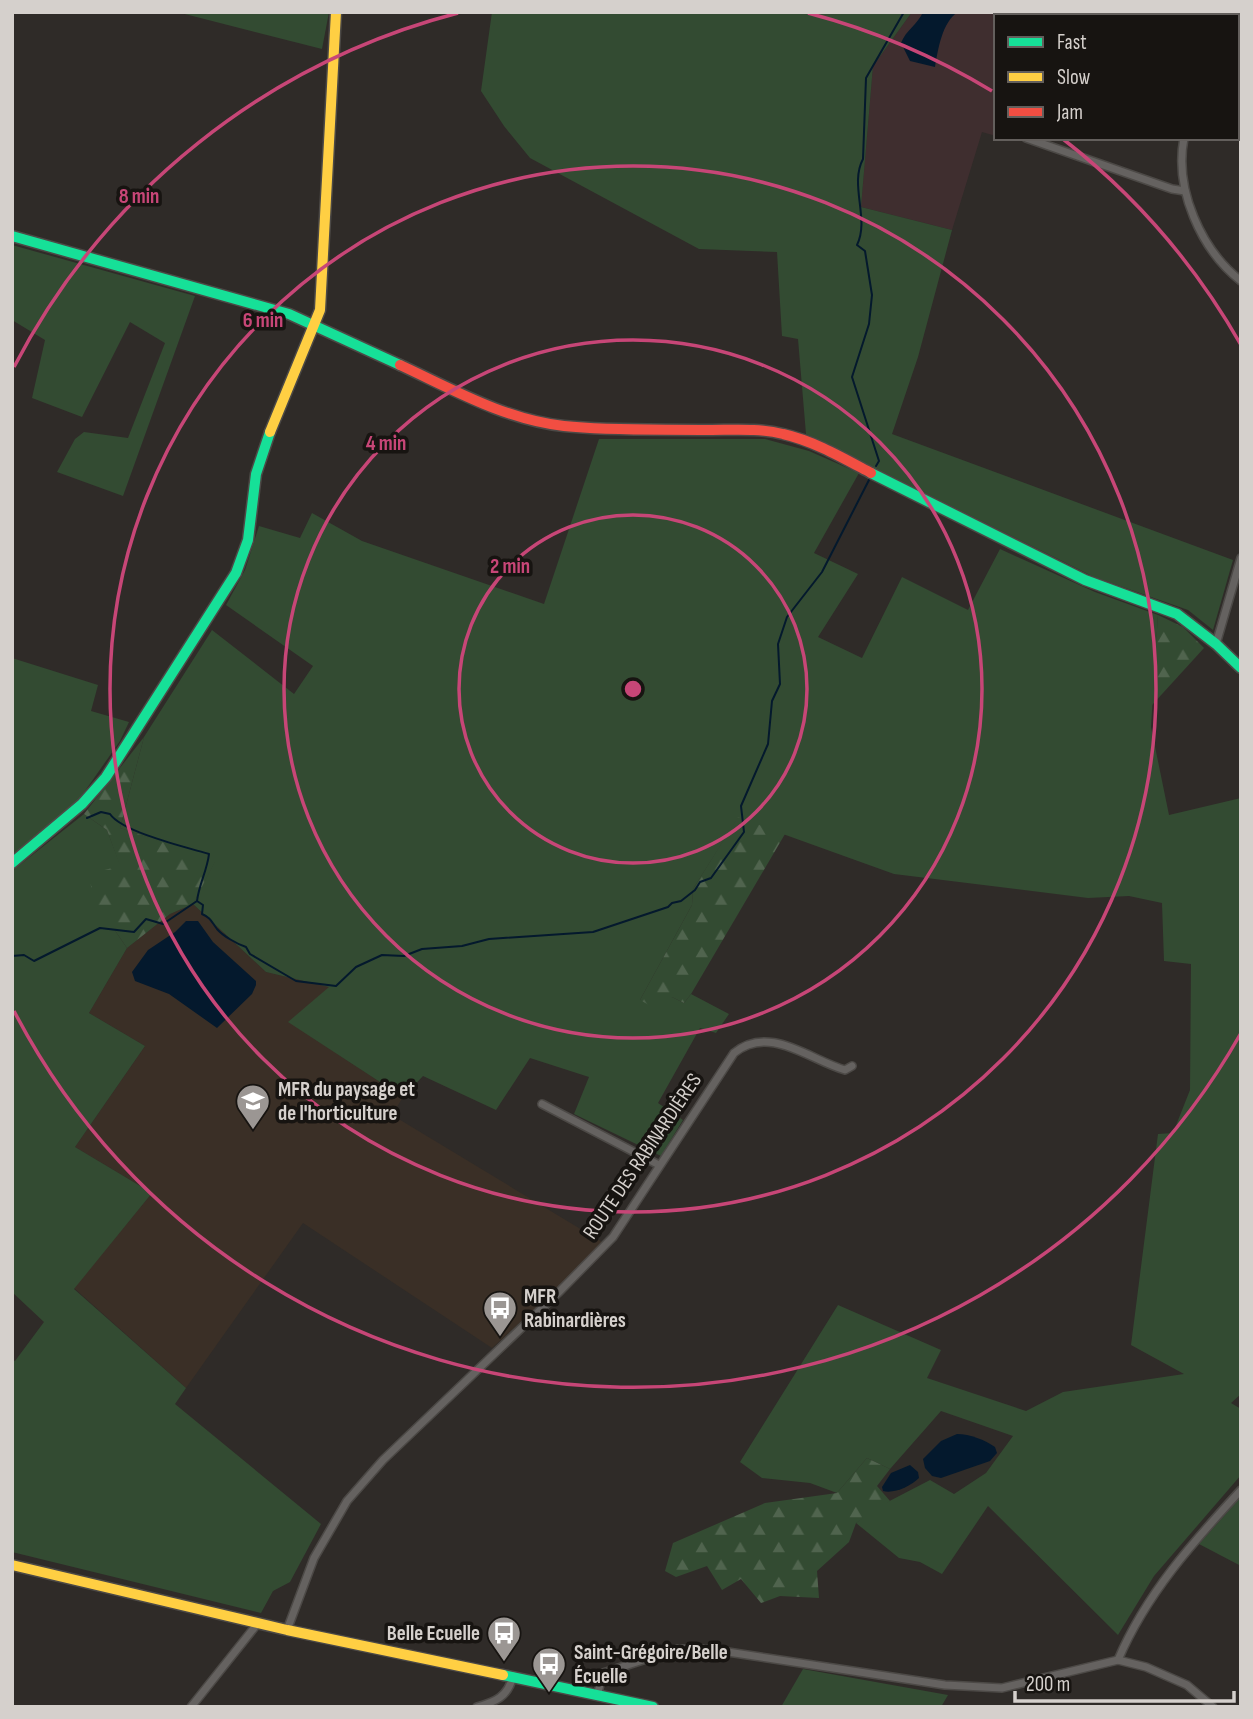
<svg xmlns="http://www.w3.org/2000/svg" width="1253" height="1719" font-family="'Sofia Sans Condensed',sans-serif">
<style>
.built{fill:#3a2f26}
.industrial{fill:#3f2e2f}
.green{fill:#334b32}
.forest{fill:url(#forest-firs)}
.water{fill:#04192d}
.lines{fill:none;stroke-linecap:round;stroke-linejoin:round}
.stream{stroke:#04192d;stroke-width:2}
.street-casing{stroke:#4c4946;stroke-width:10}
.fast-casing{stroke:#4c4946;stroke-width:13}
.slow-casing{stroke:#4c4946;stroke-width:13}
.jam-casing{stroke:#4c4946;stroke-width:13}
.street{stroke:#656260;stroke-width:7}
.fast{stroke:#16e098;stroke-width:10}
.slow{stroke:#ffcf43;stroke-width:10}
.jam{stroke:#f24e42;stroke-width:10}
.ring{fill:none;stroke:#c74677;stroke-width:3.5}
.labels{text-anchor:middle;stroke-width:7;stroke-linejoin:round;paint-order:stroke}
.poi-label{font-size:21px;font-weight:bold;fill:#d5d0cc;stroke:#171411;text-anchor:start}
.street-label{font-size:21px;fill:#d5d0cc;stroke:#171411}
.centre{fill:#c74677;stroke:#171411;stroke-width:3.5}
.ring-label{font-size:21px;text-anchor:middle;font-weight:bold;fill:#c74677;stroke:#171411;stroke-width:7;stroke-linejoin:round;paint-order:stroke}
</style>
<defs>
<pattern id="forest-firs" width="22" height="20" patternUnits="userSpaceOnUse" patternTransform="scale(1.75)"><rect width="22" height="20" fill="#334b32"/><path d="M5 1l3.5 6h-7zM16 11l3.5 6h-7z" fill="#50644e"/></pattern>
</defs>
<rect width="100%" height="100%" fill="#2f2b28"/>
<polygon class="built" points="193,904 266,972 330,987 289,1022 403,1097 392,1115 602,1242 546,1299 492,1348 303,1223 186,1388 74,1288 152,1193 75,1147 145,1046 89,1013 127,948 170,914"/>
<polygon class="industrial" points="912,12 1101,12 1099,16 996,16 996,136 982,132 952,230 861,207 873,66"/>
<g class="green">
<polygon points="177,12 329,12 322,49"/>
<polygon points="492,12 912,12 873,66 861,207 952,230 918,357 892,434 1233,560 1213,630 1188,610 1094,577 806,434 798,339 782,336 777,252 699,249 530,158 504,126 481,91"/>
<polygon points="12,245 195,296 123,496 57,472 75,439 84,432 128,438 165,343 130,322 82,417 32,398 45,340 12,320"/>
<polygon points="599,439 765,439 809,451 859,473 814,553 858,574 818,637 862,658 902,577 968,610 1000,549 1095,592 1158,615 1151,727 1169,815 1241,798 1241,1394 1231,1403 1241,1409 1241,1475 1154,1576 1118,1635 988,1506 942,1574 920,1562 899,1558 856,1523 876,1508 930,1480 954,1494 986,1473 1013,1436 941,1411 890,1469 867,1458 837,1493 810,1483 762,1478 740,1462 838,1305 941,1350 927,1378 1026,1411 1063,1392 1184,1374 1131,1345 1158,1134 1173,1133 1190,1090 1191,964 1164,961 1162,903 1129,896 1088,898 894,874 738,818 693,889 692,905 640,1000 672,997 684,1003 691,994 729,1014 716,1033 700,1028 658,1103 683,1120 661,1156 574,1114 589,1077 530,1058 496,1110 423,1076 403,1097 288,1022 329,987 266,972 193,904 215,861 120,828 144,737 212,630 294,694 313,666 226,605 245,570 259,526 300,538 312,513 362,541 544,604"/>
<polygon points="12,658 98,685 91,711 129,722 120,741 78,801 12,855"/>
<polygon points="84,814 107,830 121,867 114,929 127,948 89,1013 145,1046 75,1147 152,1193 74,1289 186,1388 175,1404 321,1524 290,1582 273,1591 261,1613 12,1552 12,1359 15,1361 44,1322 12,1292 12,871"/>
<polygon points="1241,1497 1241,1566 1199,1544"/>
<polygon points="803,1669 948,1695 941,1707 781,1707"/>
</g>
<g class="forest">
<polygon points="1158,615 1183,627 1204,648 1152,705"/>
<polygon points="144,737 120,828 216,860 193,904 170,914 127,948 114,929 97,923 89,874 120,866 107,830 84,814"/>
<polygon points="738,817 785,834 691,994 684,1003 672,997 656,1009 640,1000 692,905 693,889"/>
<polygon points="867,1458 890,1469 877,1486 890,1501 856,1523 849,1542 817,1571 819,1598 780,1596 761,1603 741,1579 722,1590 707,1566 676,1577 665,1571 673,1543 765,1503 837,1493"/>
</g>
<g class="water">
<path d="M923,12H958C942,22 938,50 935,67L910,61L901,43C906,30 918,24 923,12Z"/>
<polygon points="186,921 198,921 213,942 256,981 256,985 252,994 217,1028 169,994 135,981 132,972 148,950 175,932"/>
<path d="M957,1434C970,1434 985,1440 995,1447L997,1453L990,1461L941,1478L932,1476L925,1468L923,1459L941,1441Z"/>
<path d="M910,1465L918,1472L919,1478C911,1486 894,1494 883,1491L882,1487L891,1473Z"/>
</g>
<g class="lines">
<g class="stream">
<path d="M876,466L879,461L852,377L869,324L872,295L865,251L857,245C870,219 849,185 863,159L866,78L904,12"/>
<path d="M87,818L101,812L110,814C122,832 185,847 209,854C207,871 199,884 197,901L203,905L202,914C211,918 211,921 217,929C223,936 237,944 246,947L250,954L296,981L336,986L356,967L382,955L404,956L422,949L462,946L489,939L593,932L668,907L672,903L681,901L695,890L700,882L711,878L744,832L741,806L768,744L772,701L780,684L778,644L787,617L822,572L870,478"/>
<polyline points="12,956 24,955 34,961 100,928 134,932 146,919 163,924 197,901"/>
</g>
<g class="street-casing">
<g id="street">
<polyline points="1048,16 1049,12"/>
<polyline points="1237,20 1241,13"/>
<polyline points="1026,138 1172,189 1185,191"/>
<path d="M1184,138C1174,189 1201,250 1241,281"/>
<polyline points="1216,644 1241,558"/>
<polyline points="542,1104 659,1165"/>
<path d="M287,1630L314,1558L347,1501L383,1460L558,1293L613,1237L734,1053C769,1024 810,1060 845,1070L852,1066"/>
<path d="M1118,1660C1146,1594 1193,1542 1241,1490"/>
<polyline points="597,1696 603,1673 677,1649 708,1649 945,1685 1002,1688 1118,1660 1146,1667 1187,1685 1213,1707"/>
<polyline points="191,1707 258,1623"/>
<path d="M477,1707C495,1702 508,1697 513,1676"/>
</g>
</g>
<g class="fast-casing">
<g id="fast">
<polyline points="12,236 289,314 400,365"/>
<polyline points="871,473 1085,580 1177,614 1216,644 1241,668"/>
<polyline points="12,863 82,804 106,777 236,573 248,540 256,474 270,432"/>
<polyline points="503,1675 653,1707"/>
</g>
</g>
<g class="slow-casing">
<g id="slow">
<polyline points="270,432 320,310 336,12"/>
<polyline points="12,1565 287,1630 503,1675"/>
</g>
</g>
<g class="jam-casing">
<path id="jam" d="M400,365C452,389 506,420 564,426C612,431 661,429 709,430C734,430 759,428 783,434C814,441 843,458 871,473"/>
</g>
<use href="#street" class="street"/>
<use href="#fast" class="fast"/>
<use href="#slow" class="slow"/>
<use href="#jam" class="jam"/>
</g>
<g class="ring">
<circle cx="633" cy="689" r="174"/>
<circle cx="633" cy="689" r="349"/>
<circle cx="633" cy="689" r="523"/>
<path d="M1241 1033A698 698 0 0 1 14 1011M14 367A698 698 0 0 1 458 13M808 13A698 698 0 0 1 992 91M1063 139A698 698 0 0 1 1241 345"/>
</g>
<defs>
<g id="school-pin" transform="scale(1.75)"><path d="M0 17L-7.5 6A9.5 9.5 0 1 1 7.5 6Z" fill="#9b9693" stroke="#171411"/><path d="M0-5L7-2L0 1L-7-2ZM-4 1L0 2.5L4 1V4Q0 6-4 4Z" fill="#fff"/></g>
<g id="bus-pin" transform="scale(1.75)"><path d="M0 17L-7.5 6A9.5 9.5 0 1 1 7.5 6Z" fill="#9b9693" stroke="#171411"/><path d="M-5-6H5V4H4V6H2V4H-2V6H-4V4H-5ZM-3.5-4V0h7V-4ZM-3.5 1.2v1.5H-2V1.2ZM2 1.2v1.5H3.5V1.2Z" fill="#fff"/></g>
</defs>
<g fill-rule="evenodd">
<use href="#school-pin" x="253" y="1101"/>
<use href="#bus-pin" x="500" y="1308"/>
<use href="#bus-pin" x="504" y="1633"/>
<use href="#bus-pin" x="549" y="1664"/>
</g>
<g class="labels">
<g class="poi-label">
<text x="278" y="1096">MFR du paysage et<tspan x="278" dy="24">de l'horticulture</tspan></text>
<text x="524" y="1303">MFR<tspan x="524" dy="24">Rabinardières</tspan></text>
<text x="480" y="1640" text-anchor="end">Belle Ecuelle</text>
<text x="574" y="1659">Saint-Grégoire/Belle<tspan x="574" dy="24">Écuelle</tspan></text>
</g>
<g class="street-label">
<text transform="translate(642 1156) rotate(-56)" y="7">ROUTE DES RABINARDIÈRES</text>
</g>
</g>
<circle cx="633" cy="689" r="10" class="centre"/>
<g class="ring-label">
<text x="139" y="203">8 min</text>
<text x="263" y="327">6 min</text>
<text x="386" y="450">4 min</text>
<text x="510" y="573">2 min</text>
</g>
<rect width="1253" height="1719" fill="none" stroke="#d5d0cc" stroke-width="28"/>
<rect x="994" y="14" width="245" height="126" fill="#171411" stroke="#635f5c" stroke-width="2"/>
<rect x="1008" y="37" width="35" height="10" fill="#16e098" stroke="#635f5c" stroke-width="2"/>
<text x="1057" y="49" font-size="21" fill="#d5d0cc">Fast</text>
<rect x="1008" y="72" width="35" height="10" fill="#ffcf43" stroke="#635f5c" stroke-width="2"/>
<text x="1057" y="84" font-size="21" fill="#d5d0cc">Slow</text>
<rect x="1008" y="107" width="35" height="10" fill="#f24e42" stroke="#635f5c" stroke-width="2"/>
<text x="1057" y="119" font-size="21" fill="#d5d0cc">Jam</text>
<path d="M1015 1691v10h219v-10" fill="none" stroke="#d5d0cc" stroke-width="3.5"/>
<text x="1026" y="1691" font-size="21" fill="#d5d0cc" stroke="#171411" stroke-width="5" paint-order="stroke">200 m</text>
</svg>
